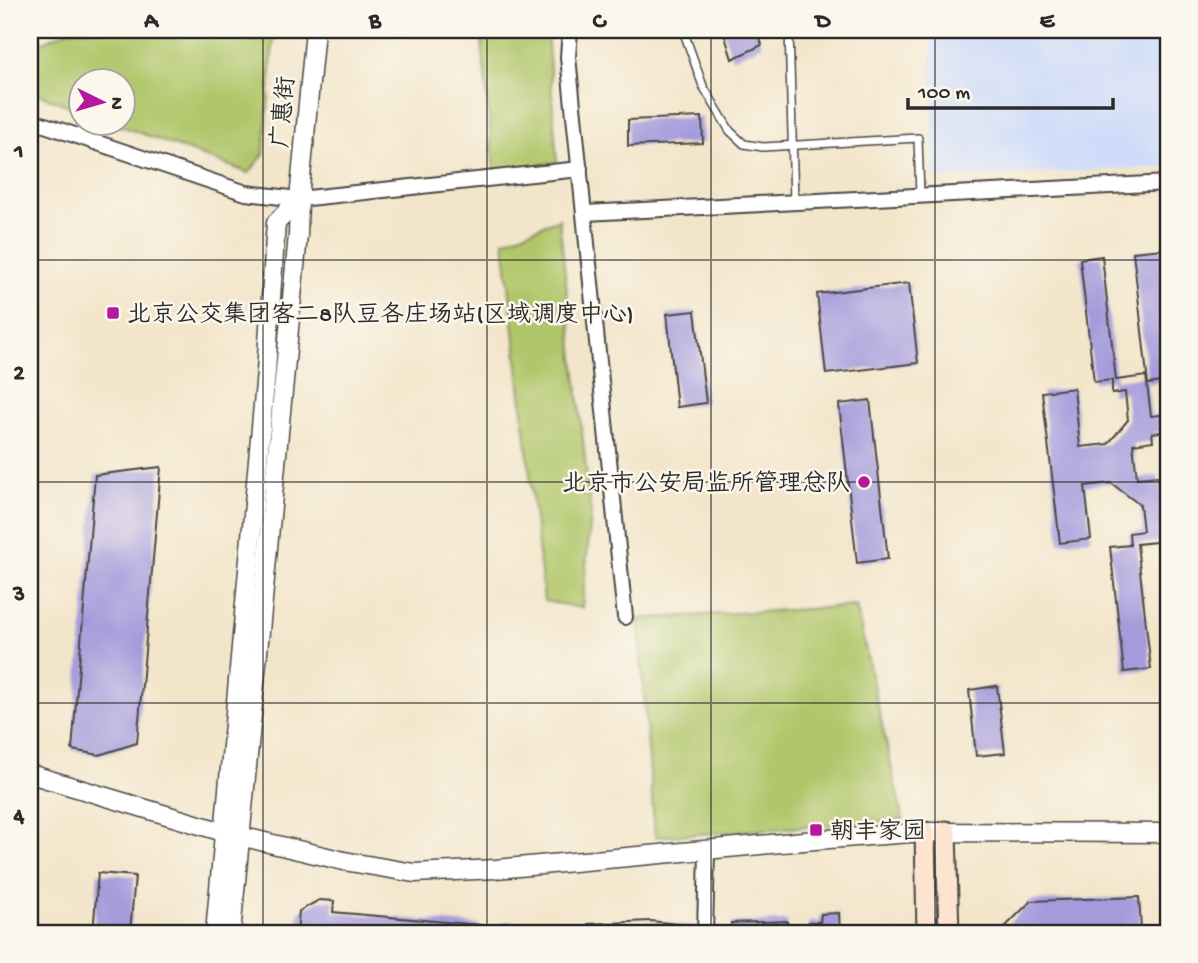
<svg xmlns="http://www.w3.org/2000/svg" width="1198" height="963" font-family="'Gochi Hand','LXGW WenKai TC',sans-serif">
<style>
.built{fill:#cedbfa}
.green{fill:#b1c66a;stroke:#6e784a;stroke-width:2}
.building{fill:#a59bdc}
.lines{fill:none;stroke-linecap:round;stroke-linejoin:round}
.service-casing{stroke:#494743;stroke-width:10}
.minor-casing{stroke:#494743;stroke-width:18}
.tertiary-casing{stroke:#494743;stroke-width:21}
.secondary-casing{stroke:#494743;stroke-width:23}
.service{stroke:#fff;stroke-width:7}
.minor{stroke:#fff;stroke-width:14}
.tertiary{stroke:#fff;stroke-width:18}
.secondary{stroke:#fde4d1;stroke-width:19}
.grid{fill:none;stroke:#2b2b2b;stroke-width:2;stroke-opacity:0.55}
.poi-dot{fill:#b5179e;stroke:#fbf7ec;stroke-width:2.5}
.labels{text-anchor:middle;stroke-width:5;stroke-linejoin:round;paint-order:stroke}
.street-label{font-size:24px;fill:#2b2b2b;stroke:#fbf7ec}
.poi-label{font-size:24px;fill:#2b2b2b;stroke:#fbf7ec;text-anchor:start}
.neatline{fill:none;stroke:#2b2b2b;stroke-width:2.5}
.grid-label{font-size:23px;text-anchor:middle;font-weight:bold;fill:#2b2b2b}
</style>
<rect width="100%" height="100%" fill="#fbf7ec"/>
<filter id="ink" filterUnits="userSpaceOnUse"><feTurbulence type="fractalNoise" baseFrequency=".0143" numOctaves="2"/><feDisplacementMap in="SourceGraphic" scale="14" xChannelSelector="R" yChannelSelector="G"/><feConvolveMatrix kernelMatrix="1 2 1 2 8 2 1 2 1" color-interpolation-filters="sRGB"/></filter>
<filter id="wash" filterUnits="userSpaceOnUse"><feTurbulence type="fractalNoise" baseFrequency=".00686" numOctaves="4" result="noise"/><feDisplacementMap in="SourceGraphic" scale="28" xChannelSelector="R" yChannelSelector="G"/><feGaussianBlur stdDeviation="1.57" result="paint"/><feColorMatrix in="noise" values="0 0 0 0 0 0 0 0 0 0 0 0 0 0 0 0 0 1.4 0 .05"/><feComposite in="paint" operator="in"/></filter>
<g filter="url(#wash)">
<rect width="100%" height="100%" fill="#f3e5ca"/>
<polygon class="built" points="931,30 1168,30 1168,167 934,178"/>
<g class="green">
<polygon points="69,30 274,30 264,154 249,173 113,123 122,122 122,80 80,80 80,110 30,91 30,48"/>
<polygon points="481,30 547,30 557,162 494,173"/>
<polygon points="559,219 591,514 582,608 544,601 504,241"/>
<polygon points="856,606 903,820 655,837 638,619"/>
</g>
<g id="blocks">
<g class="building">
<polygon points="723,30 757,30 762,45 732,59"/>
<polygon points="702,117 703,143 628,146 628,120"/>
<polygon points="1163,249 1168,291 1168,381 1148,384 1133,252"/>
<polygon points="1102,256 1116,380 1146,376 1151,416 1168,414 1168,431 1152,433 1153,441 1133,444 1137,478 1158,476 1159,485 1168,484 1168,500 1161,501 1166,541 1137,544 1151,669 1124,672 1110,547 1130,545 1129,533 1143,531 1140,505 1111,483 1085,486 1091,539 1060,543 1042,392 1074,388 1080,447 1108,444 1128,420 1125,392 1112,394 1112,380 1094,382 1080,259"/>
<polygon points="909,283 918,363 826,374 817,294"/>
<polygon points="695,311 706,403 677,407 667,314"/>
<polygon points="870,400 888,559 857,563 839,404"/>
<polygon points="161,467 137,743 99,755 72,750 95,475"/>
<polygon points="997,686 1005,753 976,756 969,690"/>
<polygon points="98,873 135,876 130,933 93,933"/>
<polygon points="1139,897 1141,929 1078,933 999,933 1031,901"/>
<polygon points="319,900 334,901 333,912 480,925 479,933 297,933 299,911"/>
<polygon points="839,913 840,933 809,933 809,922 820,922 821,914"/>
<polygon points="651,921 694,926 694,933 588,933 588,924"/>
<polygon points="787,921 788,933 732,933 731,923"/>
<polygon points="504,922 537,926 537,933 503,933"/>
</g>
</g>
</g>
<g filter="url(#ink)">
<use href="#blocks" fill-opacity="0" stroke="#494743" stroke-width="2"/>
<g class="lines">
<g class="service-casing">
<g id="service">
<polyline points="683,30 703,86 730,131 744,144 763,147 918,138 920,196"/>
<polyline points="789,30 794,202"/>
</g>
</g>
<g class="minor-casing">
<g id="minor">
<polyline points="570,30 568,57 625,617"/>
<polyline points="30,120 246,193 299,199 580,169"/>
<polyline points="585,213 1168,183"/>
<polyline points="705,933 707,850"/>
</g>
</g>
<g class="tertiary-casing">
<g id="tertiary">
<polyline points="30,774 223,832 344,861 414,873 496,869 815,840 925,832 1168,833"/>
<polyline points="215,933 266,372 276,223 299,199"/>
<polyline points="231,933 298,235 299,199 315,30"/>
</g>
</g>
<g class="secondary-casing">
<g id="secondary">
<polyline points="946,831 949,933"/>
<polyline points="925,832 927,933"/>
</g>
</g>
<use href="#service" class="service"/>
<use href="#minor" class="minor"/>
<use href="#tertiary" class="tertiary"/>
<use href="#secondary" class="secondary"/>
</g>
</g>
<path class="grid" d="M263,30V933M487,30V933M711,30V933M935,30V933M30,260H1168M30,482H1168M30,703H1168"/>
<g class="poi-dot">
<rect x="106" y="306" width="14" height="14" rx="3.5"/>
<circle cx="864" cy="482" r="7"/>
<rect x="809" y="823" width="14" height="14" rx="3.5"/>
</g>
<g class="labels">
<g class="street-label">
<text transform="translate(282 112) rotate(-85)" y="8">广惠街</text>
</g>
<g class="poi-label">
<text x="127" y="321">北京公交集团客二8队豆各庄场站(区域调度中心)</text>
<text x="850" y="490" text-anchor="end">北京市公安局监所管理总队</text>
<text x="830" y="838">朝丰家园</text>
</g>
</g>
<rect width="1198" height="963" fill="none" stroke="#fbf7ec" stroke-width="77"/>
<g transform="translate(102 102) rotate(95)"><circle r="33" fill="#fbf7ec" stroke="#a8a59f" stroke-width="2"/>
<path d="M0-5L12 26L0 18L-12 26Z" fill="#b5179e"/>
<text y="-10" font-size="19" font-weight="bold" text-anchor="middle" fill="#2b2b2b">N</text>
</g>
<path d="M908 98v10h205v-10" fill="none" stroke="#2b2b2b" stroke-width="3.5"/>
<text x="918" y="98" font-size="21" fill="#2b2b2b" stroke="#fbf7ec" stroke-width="5" paint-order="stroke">100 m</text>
<rect x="38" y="38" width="1122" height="887" class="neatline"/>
<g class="grid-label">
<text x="151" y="27">A</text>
<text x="375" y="27">B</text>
<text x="599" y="27">C</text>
<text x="823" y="27">D</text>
<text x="1047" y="27">E</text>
<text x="19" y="157">1</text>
<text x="19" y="379">2</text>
<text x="19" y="600">3</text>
<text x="19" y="822">4</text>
</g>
</svg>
